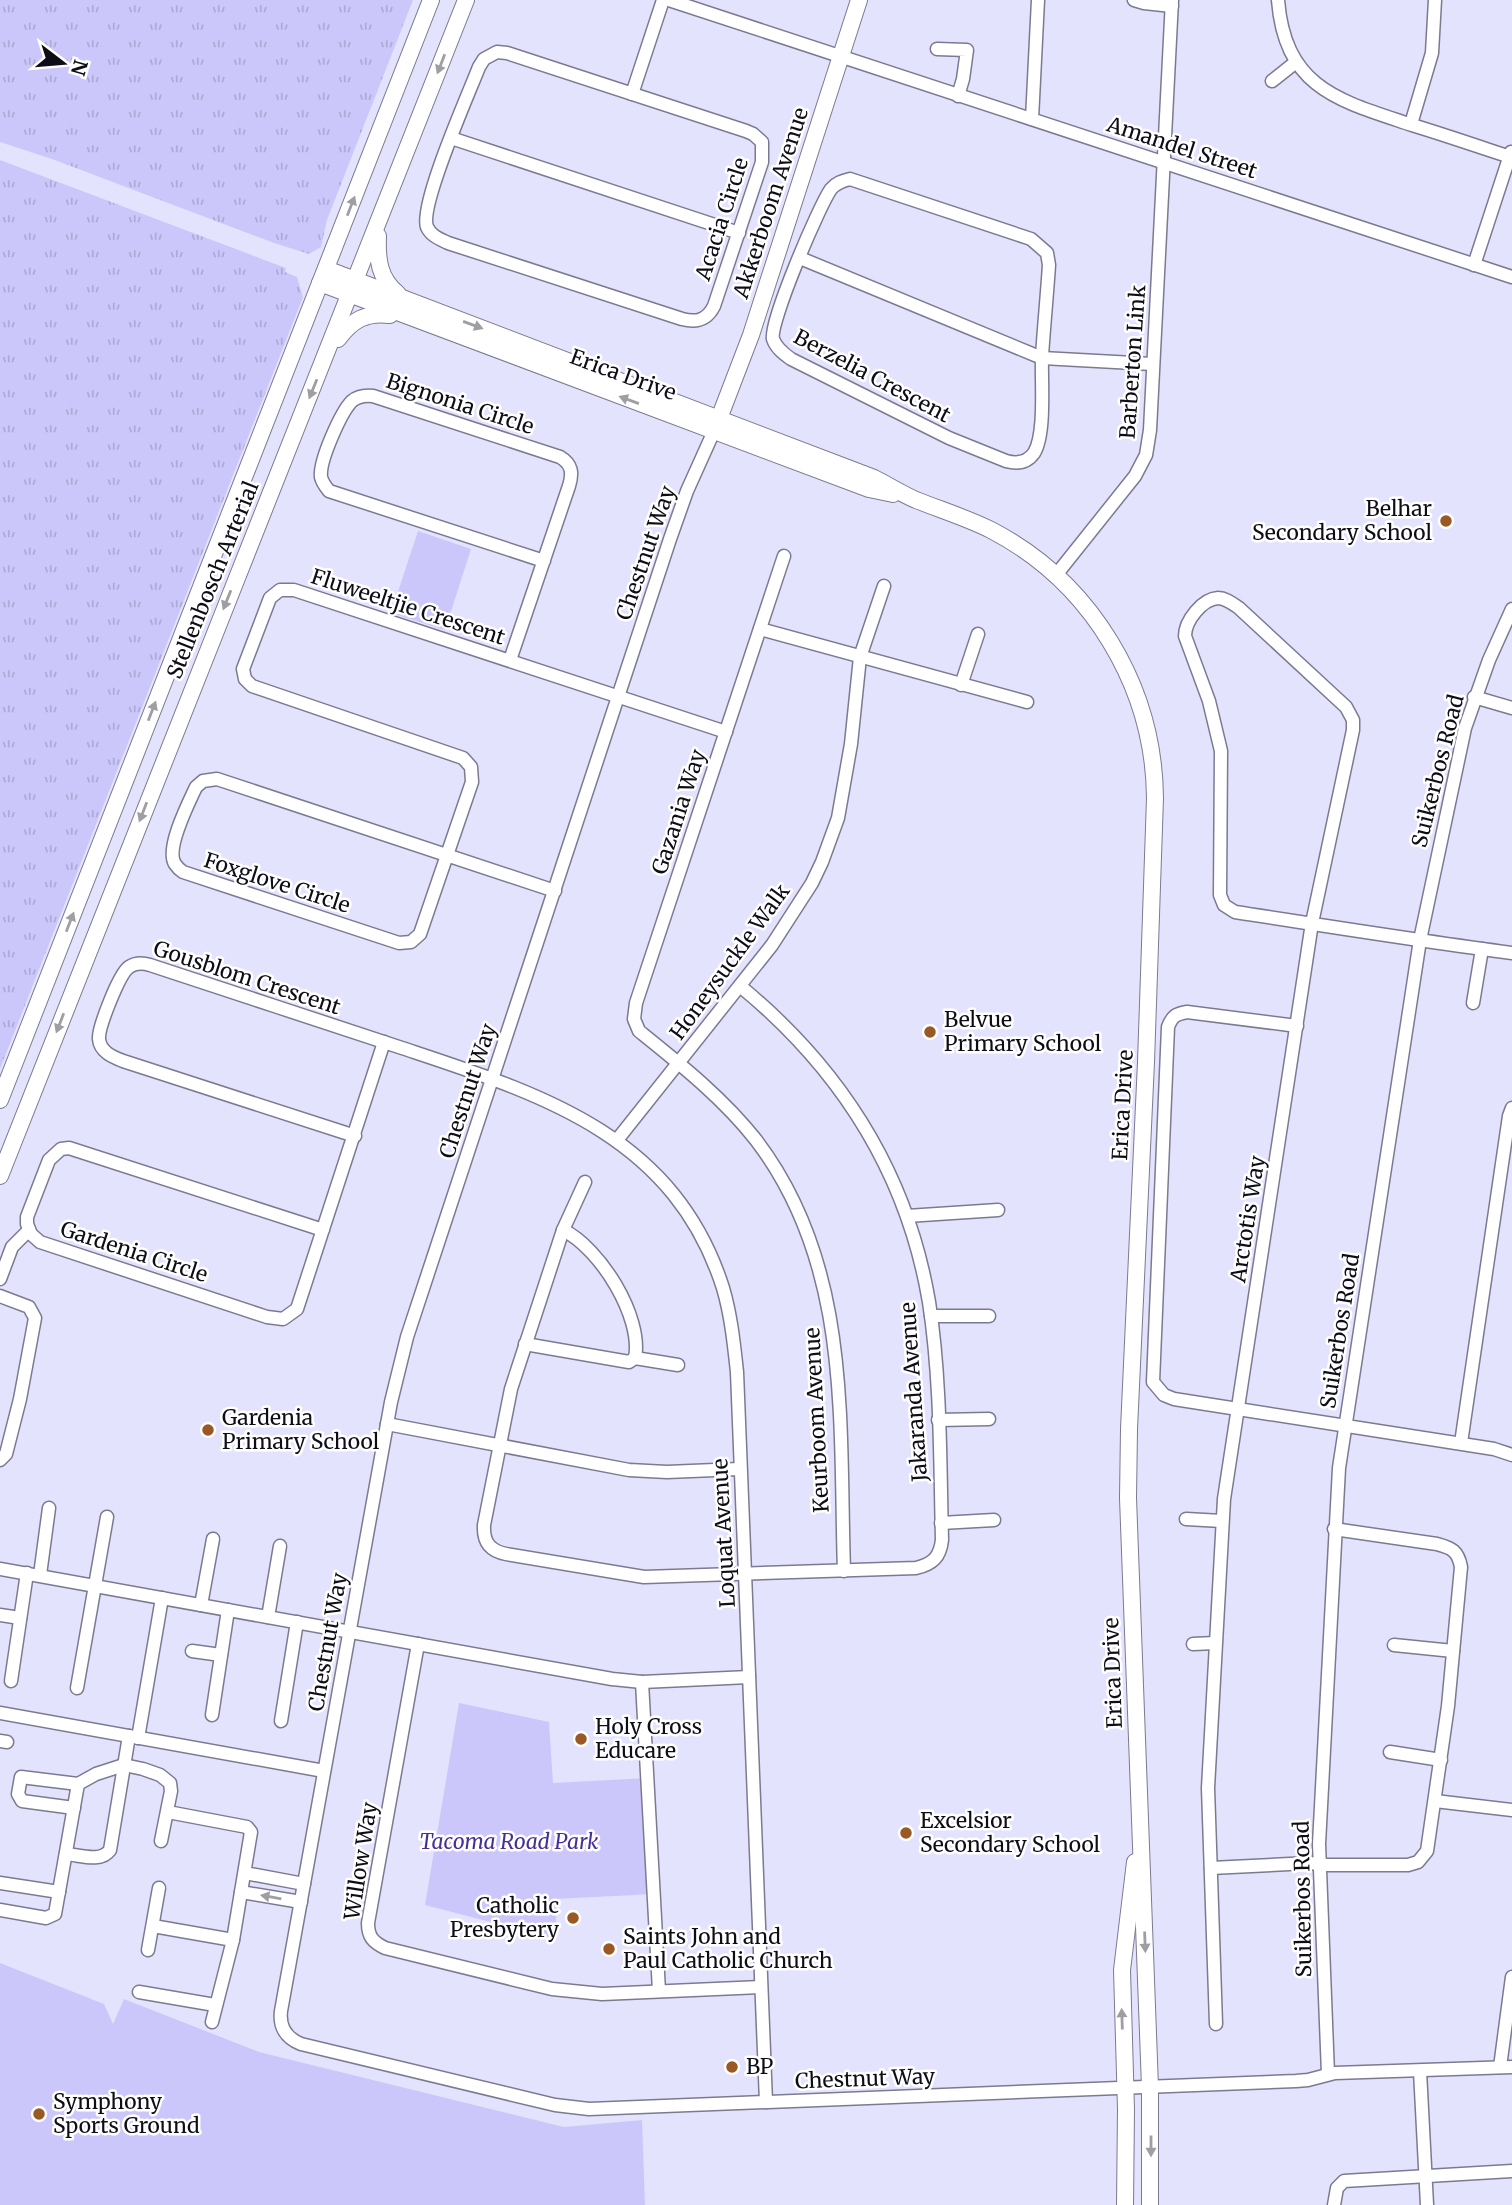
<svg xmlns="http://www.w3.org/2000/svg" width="1512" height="2205" font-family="Merriweather,serif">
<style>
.grass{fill:url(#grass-tufts)}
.green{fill:#cbc7fa}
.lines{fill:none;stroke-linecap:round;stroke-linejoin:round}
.minor-casing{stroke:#7b7a91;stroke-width:15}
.major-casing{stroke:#7b7a91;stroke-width:18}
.minor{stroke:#fff;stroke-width:12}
.major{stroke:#fff;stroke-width:16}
.oneway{fill:#9f9ea2}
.poi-dot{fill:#9a5825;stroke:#fff;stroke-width:2.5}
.labels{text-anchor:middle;stroke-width:5;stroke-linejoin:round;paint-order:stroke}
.street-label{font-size:21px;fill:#0e0d16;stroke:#fff}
.poi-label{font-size:21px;fill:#0e0d16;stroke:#fff;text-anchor:start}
.park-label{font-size:21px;font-style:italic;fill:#482f96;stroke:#fff}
</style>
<defs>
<pattern id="grass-tufts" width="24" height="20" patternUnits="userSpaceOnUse" patternTransform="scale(1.75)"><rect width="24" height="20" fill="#cbc7fa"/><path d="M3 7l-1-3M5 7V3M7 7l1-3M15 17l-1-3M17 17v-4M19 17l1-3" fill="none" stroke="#adaad6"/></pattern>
</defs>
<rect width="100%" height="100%" fill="#e4e3fe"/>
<g class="grass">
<polygon points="0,0 413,0 327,220 321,247 309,254 274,243 52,159 0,142"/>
<polygon points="0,160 286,268 285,272 297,277 303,297 0,1069"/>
</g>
<g class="green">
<polygon points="418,531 471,549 445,630 391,613"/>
<polygon points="459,1703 549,1722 553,1783 648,1778 654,1894 555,1899 557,1939 425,1905"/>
<polygon points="0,1963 104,2004 113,2024 124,1999 259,2052 564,2127 642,2120 645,2205 0,2205"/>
</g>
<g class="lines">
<g class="minor-casing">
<g id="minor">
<polyline points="669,0 1512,277"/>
<polyline points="1134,0 1144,3 1172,6"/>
<path d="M1278,0C1285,89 1340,101 1412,125C1445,135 1477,146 1510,157"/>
<polyline points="937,49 967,50 963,79 958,96"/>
<path d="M497,52L507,53L746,131L753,134L762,142V162L714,306C707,320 697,323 682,319L448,243C440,239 431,236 427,227C419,205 469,93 479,67L484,59Z"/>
<polyline points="1272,81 1296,62"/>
<polyline points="632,94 663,0"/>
<polyline points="1032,119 1038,0"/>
<polyline points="1411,124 1432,53 1435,0"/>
<polyline points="451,138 739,233"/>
<path d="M850,179L1031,239L1047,253L1049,265C1047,295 1044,326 1042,356C1041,380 1046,434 1034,453C1027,463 1017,464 1006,461L949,438L791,359C784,354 776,348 773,339C769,323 819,206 831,189C836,183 842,181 850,179Z"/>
<polyline points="800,258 1042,358 1152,364"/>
<polyline points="1474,265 1511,152"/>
<path d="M714,431L687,491L670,539L407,1337L391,1402L281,2011C279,2027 286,2038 301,2044L555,2105L589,2109L1296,2081L1308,2080L1335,2073L1512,2067"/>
<path d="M784,556L636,1003L634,1019L639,1031C680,1064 723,1098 756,1140C852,1266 839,1421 844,1571"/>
<polyline points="1056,575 1135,476 1146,455 1150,430 1172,0"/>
<polyline points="760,629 1027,702"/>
<path d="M510,660L569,486C573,473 572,464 560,457L373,396C365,395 358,396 352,401C341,412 319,461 321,477C322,482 325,486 329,491L544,561"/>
<polyline points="961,685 978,634"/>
<polyline points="1474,697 1512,708"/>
<path d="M555,891L217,779L203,781L196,787C189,802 165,849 175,864C177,867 180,870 183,872L399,943L411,942L420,934L472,782L471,767L463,758L252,686L245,679L243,669L270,598L280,590H294L726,732"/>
<polyline points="1473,1003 1482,949"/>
<path d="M1297,1026L1187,1012C1176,1014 1172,1016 1168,1027L1153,1382L1164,1395L1174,1399L1494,1449L1512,1455"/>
<path d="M355,1136L123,1061C113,1057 100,1052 99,1039C98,1028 119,974 129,967C135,963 143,963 150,965C234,993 318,1020 402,1048C540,1094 674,1134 723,1288C731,1315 734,1344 737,1372L766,2102"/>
<polyline points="617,1140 772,945 812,883 822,862 838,818 851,744 860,657 884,586"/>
<path d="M585,1182L563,1230L511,1389L484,1525C483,1542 490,1551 506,1554L644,1577L916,1568C933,1564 940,1557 942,1540C940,1462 941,1379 929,1302C907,1172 841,1069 740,986"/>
<polyline points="907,1216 998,1210"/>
<polyline points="323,1230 69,1148 61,1149 49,1160 27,1217 27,1224 31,1234 40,1242 267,1317 283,1319 297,1309 384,1042"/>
<path d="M563,1230C600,1248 643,1317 635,1358"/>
<polyline points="0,1279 12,1247 29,1230"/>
<polyline points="0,1296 29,1307 35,1318 20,1399 6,1454 0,1460"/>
<polyline points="931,1316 989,1316"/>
<polyline points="525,1344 629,1362 635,1358 678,1365"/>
<polyline points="938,1420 989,1419"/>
<polyline points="387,1424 629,1470 667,1472 739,1469"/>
<polyline points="1461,1443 1509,1116 1512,1108"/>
<polyline points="1186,1519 1222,1521"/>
<polyline points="941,1523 994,1520"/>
<polyline points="0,1569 612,1679 642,1682 749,1677"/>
<polyline points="40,1575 49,1508"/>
<polyline points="201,1605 213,1539"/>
<polyline points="0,1615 20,1618"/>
<polyline points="268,1617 280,1546"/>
<path d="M418,1644L368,1923C368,1937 373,1942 385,1948L552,1989L602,1994L761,1987"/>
<polyline points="1193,1644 1215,1643"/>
<polyline points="1394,1645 1453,1651"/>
<polyline points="192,1651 221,1655"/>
<polyline points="11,1681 27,1573"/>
<polyline points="642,1682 659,1991"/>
<polyline points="77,1688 107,1517"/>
<polyline points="0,1713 324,1771"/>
<polyline points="212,1715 228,1610"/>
<polyline points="281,1721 297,1622"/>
<polyline points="138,1738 162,1598"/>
<polyline points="0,1741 7,1742"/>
<polyline points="1390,1752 1441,1760"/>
<polyline points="1435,1801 1512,1810"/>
<polyline points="74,1808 22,1801 18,1794 21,1777 78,1784 96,1774 124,1765 143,1769 160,1775 170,1783 171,1791 161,1841"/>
<polyline points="168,1812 247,1827 251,1832 233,1940 212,2022"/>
<path d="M66,1854C80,1855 101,1863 110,1850L129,1736"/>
<path d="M1211,1868L1309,1863L1327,1865H1408L1418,1862L1427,1851L1448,1706L1461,1567C1458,1551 1452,1548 1437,1544L1334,1529"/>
<polyline points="245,1873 304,1884"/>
<polyline points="0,1883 59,1892"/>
<polyline points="241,1892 301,1902"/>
<polyline points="0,1910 46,1918 55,1914 78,1784"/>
<polyline points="153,1926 233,1940"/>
<polyline points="148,1950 159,1888"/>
<polyline points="139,1992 215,2005"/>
<path d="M1216,2024L1208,1788L1224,1499L1312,923L1353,730V720L1346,707L1239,608C1233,604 1226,598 1218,598C1202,599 1185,621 1185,636L1209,701L1221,751L1220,895L1224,905L1235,912C1327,926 1420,941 1512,953"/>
<polyline points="1500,2067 1512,1977"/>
<polyline points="1420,2071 1427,2205"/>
<polyline points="1328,2074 1319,1844 1339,1468 1420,940 1465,728 1489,660 1512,609"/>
<polyline points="1334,2205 1337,2188 1344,2181 1512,2171"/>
</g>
</g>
<g class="major-casing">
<g id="major">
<path d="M378,236C377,259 379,279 398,294"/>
<path d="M326,269L874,478C888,485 902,494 916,500C941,510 967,518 991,530C1091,582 1154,686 1155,798L1146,1062L1129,1429L1128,1498L1150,2087V2205"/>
<polyline points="320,283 869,489 893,494"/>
<path d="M338,339C352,320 366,312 390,315"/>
<polyline points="715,429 751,335 859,0"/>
<polyline points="0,1100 431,0"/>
<path d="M0,1176C154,783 312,393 466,0"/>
<polyline points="1125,2205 1126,2109 1122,1970 1135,1862"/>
</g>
</g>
<use href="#minor" class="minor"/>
<use href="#major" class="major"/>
</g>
<defs><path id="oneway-solid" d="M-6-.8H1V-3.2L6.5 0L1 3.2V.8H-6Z" transform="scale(1.75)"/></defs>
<g class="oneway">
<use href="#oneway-solid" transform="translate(441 64) rotate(111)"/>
<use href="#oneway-solid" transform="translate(351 206) rotate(-69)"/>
<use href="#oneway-solid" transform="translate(473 325) rotate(20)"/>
<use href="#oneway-solid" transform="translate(313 389) rotate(112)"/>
<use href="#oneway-solid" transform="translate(629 400) rotate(-160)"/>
<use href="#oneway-solid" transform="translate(227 600) rotate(112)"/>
<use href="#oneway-solid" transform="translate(152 711) rotate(-69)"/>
<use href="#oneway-solid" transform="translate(143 812) rotate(111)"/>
<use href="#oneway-solid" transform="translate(70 922) rotate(-69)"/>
<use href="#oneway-solid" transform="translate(60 1023) rotate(111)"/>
<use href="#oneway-solid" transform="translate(271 1897) rotate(-170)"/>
<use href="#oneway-solid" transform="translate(1145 1942) rotate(88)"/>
<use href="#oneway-solid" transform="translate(1122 2019) rotate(-92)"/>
<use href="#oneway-solid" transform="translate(1151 2146) rotate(90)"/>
</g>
<g class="poi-dot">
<circle cx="1446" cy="521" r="7"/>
<circle cx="930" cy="1032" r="7"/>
<circle cx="208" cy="1430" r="7"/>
<circle cx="581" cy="1739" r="7"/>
<circle cx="906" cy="1833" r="7"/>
<circle cx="573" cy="1918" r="7"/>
<circle cx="609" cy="1949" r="7"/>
<circle cx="732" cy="2067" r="7"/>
<circle cx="39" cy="2114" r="7"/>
</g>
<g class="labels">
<g class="street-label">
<text transform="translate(1182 148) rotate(18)" y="7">Amandel Street</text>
<text transform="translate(771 203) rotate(-72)" y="7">Akkerboom Avenue</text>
<text transform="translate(722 219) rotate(-72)" y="7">Acacia Circle</text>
<text transform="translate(1133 362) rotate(-86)" y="7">Barberton Link</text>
<text transform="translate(623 375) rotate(20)" y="7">Erica Drive</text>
<text transform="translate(872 376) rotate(28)" y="7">Berzelia Crescent</text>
<text transform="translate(460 404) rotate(18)" y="7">Bignonia Circle</text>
<text transform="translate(646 553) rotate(-71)" y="7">Chestnut Way</text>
<text transform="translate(213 580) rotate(-68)" y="7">Stellenbosch Arterial</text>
<text transform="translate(408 607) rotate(18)" y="7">Fluweeltjie Crescent</text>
<text transform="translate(1438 771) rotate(-76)" y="7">Suikerbos Road</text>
<text transform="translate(679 812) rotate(-72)" y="7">Gazania Way</text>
<text transform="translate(277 883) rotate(18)" y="7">Foxglove Circle</text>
<text transform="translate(730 962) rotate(-54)" y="7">Honeysuckle Walk</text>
<text transform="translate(247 978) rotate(18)" y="7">Gousblom Crescent</text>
<text transform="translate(468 1091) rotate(-72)" y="7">Chestnut Way</text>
<text transform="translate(1123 1105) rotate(-87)" y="7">Erica Drive</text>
<text transform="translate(1248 1219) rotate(-81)" y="7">Arctotis Way</text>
<text transform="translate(134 1252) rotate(18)" y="7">Gardenia Circle</text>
<text transform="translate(1340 1331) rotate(-81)" y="7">Suikerbos Road</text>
<text transform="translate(914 1392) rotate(-94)" y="7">Jakaranda Avenue</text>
<text transform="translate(817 1420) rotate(-93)" y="7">Keurboom Avenue</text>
<text transform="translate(724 1533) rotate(-93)" y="7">Loquat Avenue</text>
<text transform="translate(328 1642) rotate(-80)" y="7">Chestnut Way</text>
<text transform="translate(1113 1673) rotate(-92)" y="7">Erica Drive</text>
<text transform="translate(361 1861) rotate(-81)" y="7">Willow Way</text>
<text transform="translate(1303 1899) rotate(-91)" y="7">Suikerbos Road</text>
<text transform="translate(865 2079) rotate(-2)" y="7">Chestnut Way</text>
</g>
<g class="poi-label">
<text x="1432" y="516" text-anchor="end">Belhar<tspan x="1432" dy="24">Secondary School</tspan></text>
<text x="944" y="1027">Belvue<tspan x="944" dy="24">Primary School</tspan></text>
<text x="222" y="1425">Gardenia<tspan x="222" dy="24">Primary School</tspan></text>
<text x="595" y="1734">Holy Cross<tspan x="595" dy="24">Educare</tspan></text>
<text x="920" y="1828">Excelsior<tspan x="920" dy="24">Secondary School</tspan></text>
<text x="559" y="1913" text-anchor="end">Catholic<tspan x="559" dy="24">Presbytery</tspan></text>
<text x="623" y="1944">Saints John and<tspan x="623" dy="24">Paul Catholic Church</tspan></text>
<text x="746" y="2074">BP</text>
<text x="53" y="2109">Symphony<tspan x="53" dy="24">Sports Ground</tspan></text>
</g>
<g class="park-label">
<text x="509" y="1849">Tacoma Road Park</text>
</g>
</g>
<g transform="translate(63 63) rotate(106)" stroke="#ffffff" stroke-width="5" paint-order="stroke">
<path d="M0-5L12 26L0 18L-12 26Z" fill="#0e0d16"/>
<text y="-10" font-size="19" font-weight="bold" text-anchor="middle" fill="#0e0d16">N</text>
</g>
</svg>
